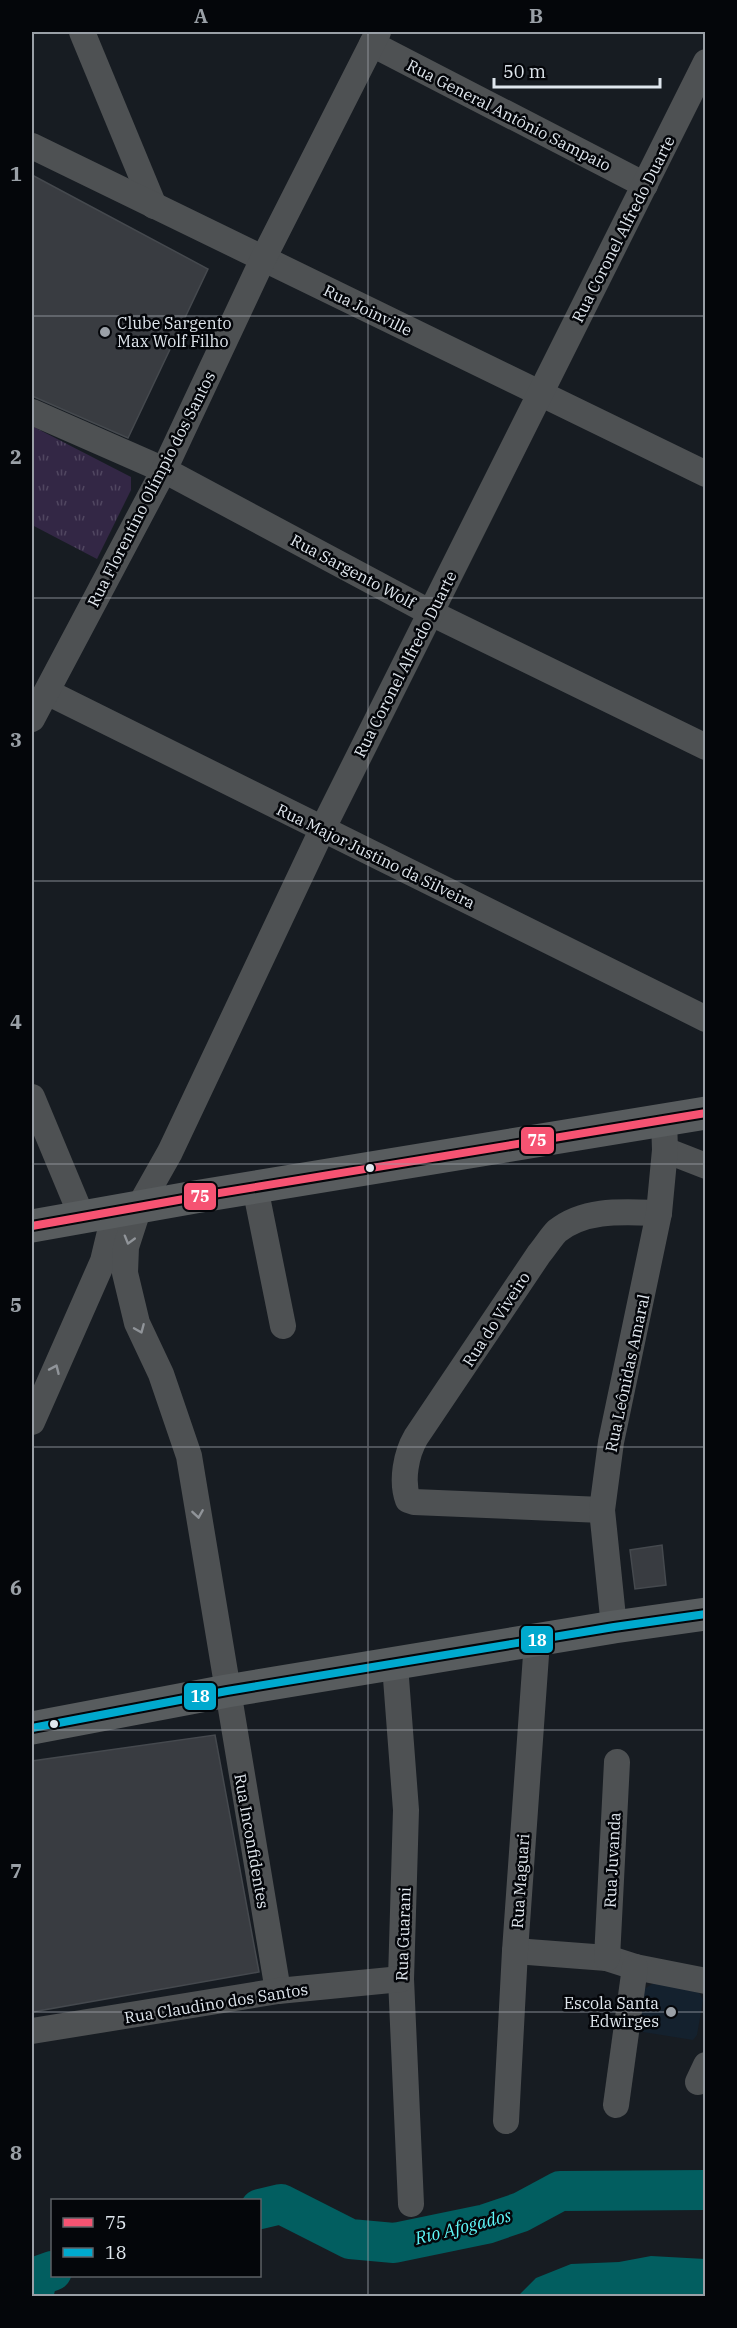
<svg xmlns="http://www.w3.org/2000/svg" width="737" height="2328" font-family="'IBM Plex Serif',serif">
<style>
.built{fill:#14212e}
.grass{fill:url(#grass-tufts)}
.water{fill:#025e60}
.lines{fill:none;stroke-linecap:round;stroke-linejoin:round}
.river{stroke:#025e60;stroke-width:40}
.building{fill:#393c41;stroke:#45494e;stroke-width:1.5}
.minor{stroke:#4e5153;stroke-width:26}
.major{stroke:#585c5e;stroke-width:33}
.bus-1-casing{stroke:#04060a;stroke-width:12}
.bus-2-casing{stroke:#04060a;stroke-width:12}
.bus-1{stroke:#f65372;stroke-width:8}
.bus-2{stroke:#00a9ce;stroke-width:8}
.oneway{stroke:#909499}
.grid{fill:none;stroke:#9aa0a7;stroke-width:1.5;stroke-opacity:0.55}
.poi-dot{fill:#9aa0a7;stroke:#04060a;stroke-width:2}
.bus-dot{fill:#e0e7ee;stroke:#04060a;stroke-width:2}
.labels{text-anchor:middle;stroke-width:5;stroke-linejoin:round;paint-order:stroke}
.street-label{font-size:16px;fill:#e0e7ee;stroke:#04060a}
.poi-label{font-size:16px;fill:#e0e7ee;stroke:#04060a;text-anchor:start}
.water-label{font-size:18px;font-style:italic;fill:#5ff8f9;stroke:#04060a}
.line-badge{stroke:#04060a;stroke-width:2}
.badge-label{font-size:16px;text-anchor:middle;font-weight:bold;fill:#fff}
.neatline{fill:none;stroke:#9aa0a7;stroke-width:2}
.grid-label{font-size:20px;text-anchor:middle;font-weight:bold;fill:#9aa0a7}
</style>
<defs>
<pattern id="grass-tufts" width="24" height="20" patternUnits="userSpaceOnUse" patternTransform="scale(1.5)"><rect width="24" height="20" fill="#332745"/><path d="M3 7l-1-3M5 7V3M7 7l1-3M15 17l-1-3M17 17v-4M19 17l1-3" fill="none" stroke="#504660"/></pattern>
</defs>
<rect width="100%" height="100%" fill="#171c22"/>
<polygon class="built" points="654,1983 698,1990 703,2000 697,2035 693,2040 643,2032 639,2023 644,1989"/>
<polygon class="grass" points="32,426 131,477 131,490 97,559 32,525"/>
<polygon class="water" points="651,2256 705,2259 705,2296 518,2296 536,2278 571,2264 619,2262"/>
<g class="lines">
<g class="river">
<polyline points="260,2209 281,2204 350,2239 394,2243 486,2224 521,2212 560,2191 706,2190"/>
<polyline points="33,2296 38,2276 52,2271"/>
</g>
</g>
<g class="building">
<polygon points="32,175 208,269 128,438 32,396"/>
<polygon points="662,1545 666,1585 635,1589 630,1550"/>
<polygon points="215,1735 259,1972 32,2012 32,1761"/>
</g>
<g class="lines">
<g class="minor">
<polyline points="82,32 154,206"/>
<polyline points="372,44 645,185"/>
<polyline points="32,146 706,474"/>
<polyline points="32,412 164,470 431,613 706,747"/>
<polyline points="47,692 706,1019"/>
<polyline points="32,719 164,470 263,259 378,32"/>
<polyline points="32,1097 82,1217"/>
<polyline points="665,1150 706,1166"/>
<polyline points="255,1187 283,1326"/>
<polyline points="32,1422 103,1261 115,1211"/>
<path d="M602,1510L414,1502L408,1500C401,1481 406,1454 416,1437L539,1254C545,1247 551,1237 557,1231C586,1208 625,1212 659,1213"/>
<polyline points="614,1627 602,1510 611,1442 659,1213 665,1150 664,1120"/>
<polyline points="395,1665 406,1810 401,1979 411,2204"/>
<polyline points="515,1951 607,1958 635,1967 706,1981"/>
<polyline points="607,1958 617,1762"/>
<polyline points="278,1991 189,1456 161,1374 137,1323 125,1273 126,1247 139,1207 170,1152 322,830 706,62"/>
<polyline points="32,2031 278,1991 401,1979"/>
<polyline points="698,2082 706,2065"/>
<polyline points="616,2105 635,1967"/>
<polyline points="506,2121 515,1951 537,1641"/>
</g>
<g class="major">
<polyline points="32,1226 195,1197 706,1113"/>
<polyline points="32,1728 227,1691 614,1627 706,1614"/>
</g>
<g class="bus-1-casing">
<polyline id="bus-1" points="32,1226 195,1197 706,1113"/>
</g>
<g class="bus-2-casing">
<polyline id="bus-2" points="32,1728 227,1691 614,1627 706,1614"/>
</g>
<use href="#bus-1" class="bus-1"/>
<use href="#bus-2" class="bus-2"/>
</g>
<defs><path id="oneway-chevron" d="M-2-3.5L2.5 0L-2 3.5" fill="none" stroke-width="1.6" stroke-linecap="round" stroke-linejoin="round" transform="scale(1.5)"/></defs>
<g class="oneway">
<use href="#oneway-chevron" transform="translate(129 1240) rotate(106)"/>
<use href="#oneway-chevron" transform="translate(140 1329) rotate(67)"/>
<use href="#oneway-chevron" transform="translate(55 1369) rotate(-66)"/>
<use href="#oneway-chevron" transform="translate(198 1514) rotate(81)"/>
</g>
<path class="grid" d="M368,32V2296M32,316H706M32,598H706M32,881H706M32,1164H706M32,1447H706M32,1730H706M32,2012H706"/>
<g class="poi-dot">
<circle cx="105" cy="332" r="6"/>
<circle cx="671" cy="2012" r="6"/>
</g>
<g class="bus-dot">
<circle cx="370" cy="1168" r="5"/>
<circle cx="54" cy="1724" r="5"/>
</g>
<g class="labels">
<g class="street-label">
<text transform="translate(509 115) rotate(27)" y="6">Rua General Antônio Sampaio</text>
<text transform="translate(623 229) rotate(-63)" y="6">Rua Coronel Alfredo Duarte</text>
<text transform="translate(368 310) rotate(26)" y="6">Rua Joinville</text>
<text transform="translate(151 489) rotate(-63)" y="6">Rua Florentino Olímpio dos Santos</text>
<text transform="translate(353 571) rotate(28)" y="6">Rua Sargento Wolf</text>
<text transform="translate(405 664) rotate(-63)" y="6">Rua Coronel Alfredo Duarte</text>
<text transform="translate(376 856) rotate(26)" y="6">Rua Major Justino da Silveira</text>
<text transform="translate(496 1319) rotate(-57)" y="6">Rua do Viveiro</text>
<text transform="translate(627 1373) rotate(-78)" y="6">Rua Leônidas Amaral</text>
<text transform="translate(252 1841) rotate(80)" y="6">Rua Inconfidentes</text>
<text transform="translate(612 1860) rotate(-87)" y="6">Rua Juvanda</text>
<text transform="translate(520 1881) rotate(-86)" y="6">Rua Maguari</text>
<text transform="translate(403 1934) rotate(-88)" y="6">Rua Guarani</text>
<text transform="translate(216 2003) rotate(-9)" y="6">Rua Claudino dos Santos</text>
</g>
<g class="poi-label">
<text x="117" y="329">Clube Sargento<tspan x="117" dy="18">Max Wolf Filho</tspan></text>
<text x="659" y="2009" text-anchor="end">Escola Santa<tspan x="659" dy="18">Edwirges</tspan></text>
</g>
<g class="water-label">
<text transform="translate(463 2227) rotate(-14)" y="6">Rio Afogados</text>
</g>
</g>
<g class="line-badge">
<rect x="520" y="1126" width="35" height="29" rx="6" fill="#f65372"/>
<rect x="183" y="1182" width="34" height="29" rx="6" fill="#f65372"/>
<rect x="520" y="1625" width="34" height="29" rx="6" fill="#00a9ce"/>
<rect x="183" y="1682" width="34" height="29" rx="6" fill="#00a9ce"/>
</g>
<g class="badge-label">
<text x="537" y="1146">75</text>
<text x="200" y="1202">75</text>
<text x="537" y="1646">18</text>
<text x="200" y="1702">18</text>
</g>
<rect width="737" height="2328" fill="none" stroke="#04060a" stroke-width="66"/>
<rect x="51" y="2199" width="210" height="78" fill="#04060a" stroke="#5c6065" stroke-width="1.5"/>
<rect x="63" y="2218" width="30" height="9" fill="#f65372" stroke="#5c6065" stroke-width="1.5"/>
<text x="105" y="2229" font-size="18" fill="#e0e7ee">75</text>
<rect x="63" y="2248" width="30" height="9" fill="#00a9ce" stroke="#5c6065" stroke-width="1.5"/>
<text x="105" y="2259" font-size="18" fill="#e0e7ee">18</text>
<path d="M494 78v9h166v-9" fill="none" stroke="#e0e7ee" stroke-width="3"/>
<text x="503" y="78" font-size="18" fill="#e0e7ee" stroke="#04060a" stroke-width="4.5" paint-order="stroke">50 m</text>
<rect x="33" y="33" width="671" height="2262" class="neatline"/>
<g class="grid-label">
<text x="201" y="23">A</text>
<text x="536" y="23">B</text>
<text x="16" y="181">1</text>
<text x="16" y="464">2</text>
<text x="16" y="747">3</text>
<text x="16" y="1029">4</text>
<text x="16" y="1312">5</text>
<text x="16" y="1595">6</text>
<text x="16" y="1878">7</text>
<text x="16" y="2160">8</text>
</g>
</svg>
